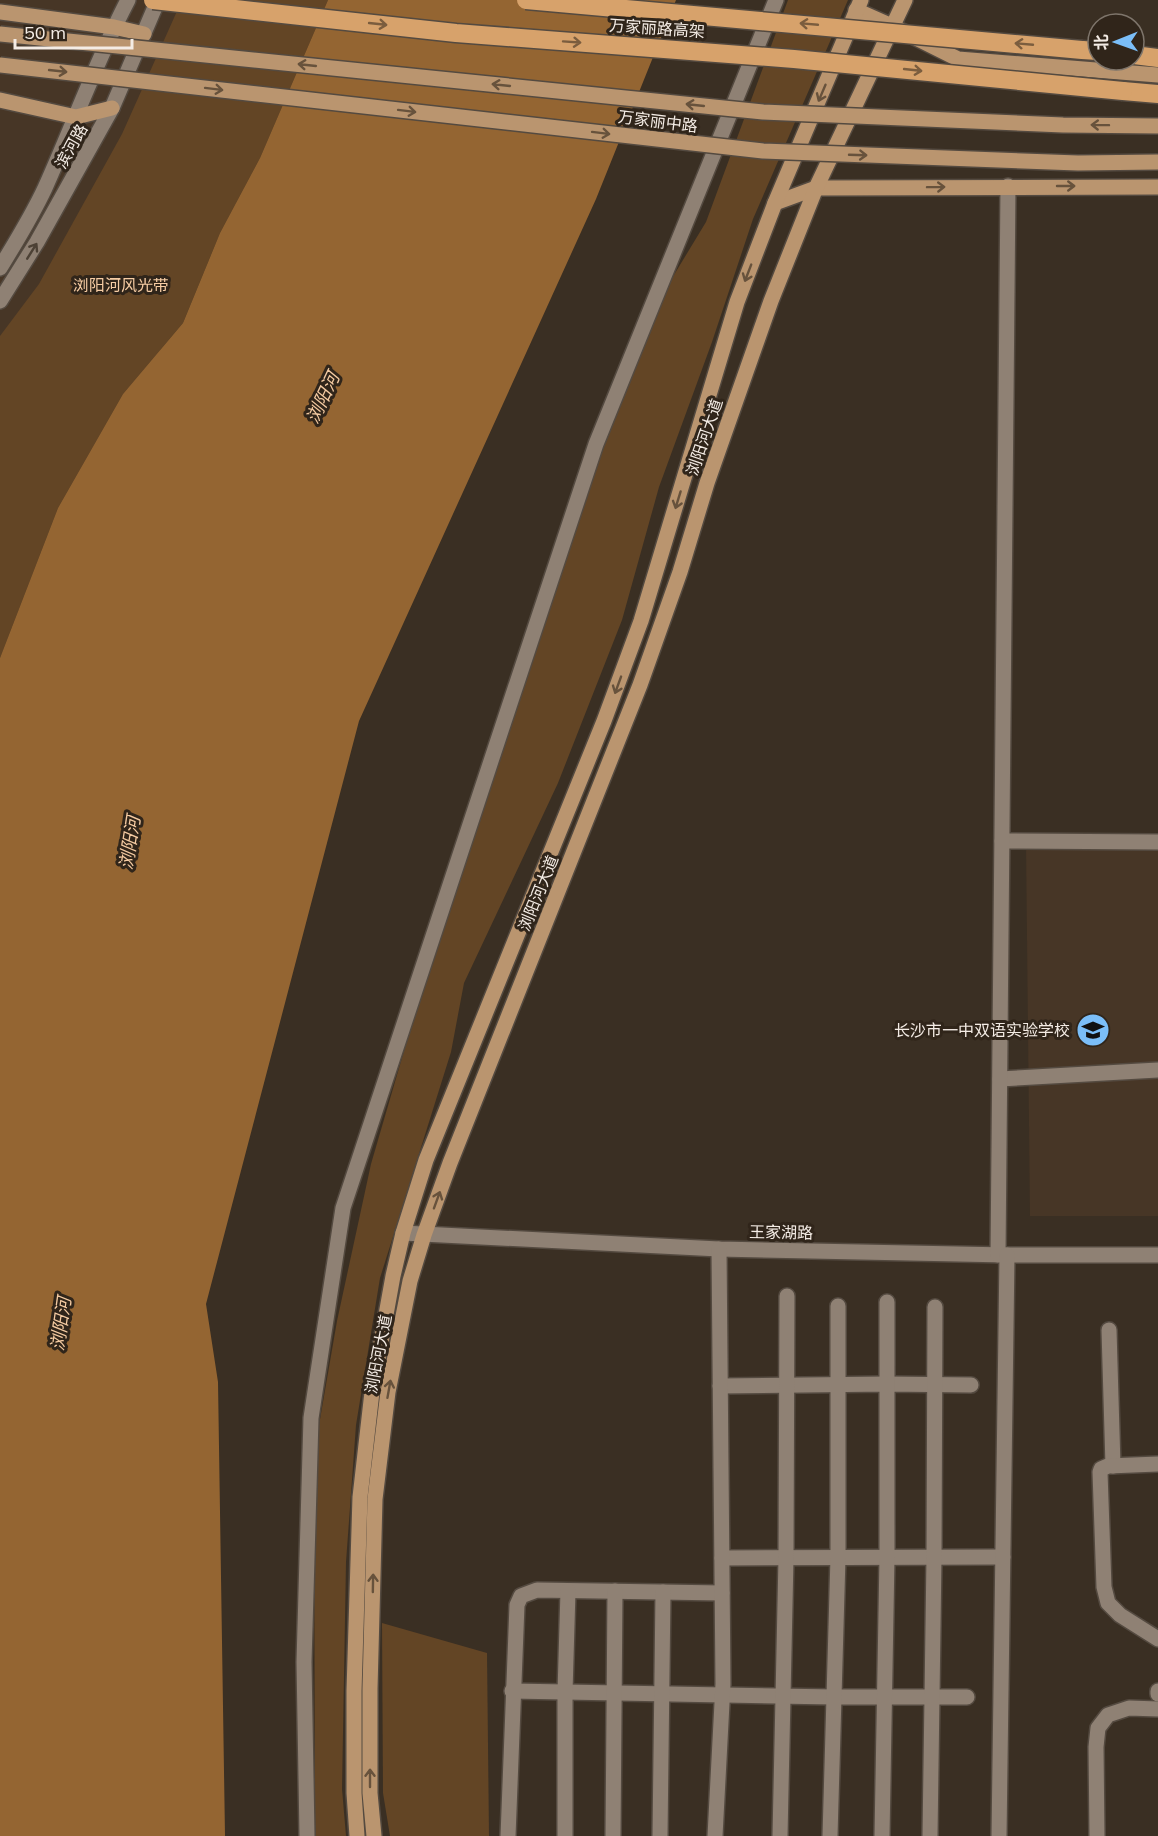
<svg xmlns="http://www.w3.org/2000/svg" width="1158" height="1836" font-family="Mulish,'Noto Sans SC',sans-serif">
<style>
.built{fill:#473626}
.green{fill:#634525}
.water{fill:#946532}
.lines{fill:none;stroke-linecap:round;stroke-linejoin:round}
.minor-casing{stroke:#544a40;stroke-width:18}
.major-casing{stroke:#544a40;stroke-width:18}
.highway-casing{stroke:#544a40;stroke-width:21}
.minor{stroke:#8f8174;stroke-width:15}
.major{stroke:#ba956f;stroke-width:15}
.highway{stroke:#d7a26b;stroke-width:18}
.major-bridge-casing{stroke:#544a40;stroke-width:18;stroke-linecap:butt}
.highway-bridge-casing{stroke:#544a40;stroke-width:21;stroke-linecap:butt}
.major-bridge{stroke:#ba956f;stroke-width:15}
.highway-bridge{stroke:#d7a26b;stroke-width:18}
.oneway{stroke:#7b5d3e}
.oneway2{stroke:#67523c}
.oneway3{stroke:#4c4135}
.labels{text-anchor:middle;stroke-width:6;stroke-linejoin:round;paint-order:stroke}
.street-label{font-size:16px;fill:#f4ece5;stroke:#30251a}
.park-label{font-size:16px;fill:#f7cda4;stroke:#30251a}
.poi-label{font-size:16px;fill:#f4ece5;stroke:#30251a;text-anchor:end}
.water-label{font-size:18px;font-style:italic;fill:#f5cba2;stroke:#30251a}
</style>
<rect width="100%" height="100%" fill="#3a2f23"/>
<g class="built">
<polygon points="0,0 328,0 260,158 0,658"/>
<polygon points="1158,840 1158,1216 1030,1216 1026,844"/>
</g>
<g class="green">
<polygon points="182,0 328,0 260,158 220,233 183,323 123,394 58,508 0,658 0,336 39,284 122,134"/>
<polygon points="788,0 848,0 753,219 712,342 659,487 622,620 558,783 464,983 451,1052 380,1278 356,1425 346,1562 342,1789 346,1836 315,1836 314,1454 337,1321 371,1164 411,1027 609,424 663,293 706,222"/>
<polygon points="382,1623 487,1653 489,1836 390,1836 383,1793"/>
</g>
<polygon class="water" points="328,0 676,0 596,199 359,721 206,1304 218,1382 225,1836 0,1836 0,658 58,508 123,394 183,323 220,233 260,158"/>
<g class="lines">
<g class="minor-casing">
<g id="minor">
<path d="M0,268C16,242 32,216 45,188C73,126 96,61 128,0"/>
<polyline points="0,301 37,242 112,108 158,0"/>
<polyline points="1002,841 1158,842"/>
<polyline points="1000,1079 1158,1070"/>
<polyline points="403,1233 719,1249 1007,1255 1158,1255"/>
<polyline points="998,1255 1008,186"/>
<polyline points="1109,1330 1113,1466"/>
<polyline points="720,1386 887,1384 971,1385"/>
<polyline points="1158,1464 1108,1466 1101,1469 1100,1472 1104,1587 1108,1603 1120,1615 1158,1639"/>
<polyline points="722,1558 1003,1557"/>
<polyline points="512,1691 834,1697 967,1697"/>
<polyline points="1158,1691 1158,1694"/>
<polyline points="307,1836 304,1662 311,1418 343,1208 596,444 776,0"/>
<polyline points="508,1836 517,1605 521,1596 537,1590 722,1593"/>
<polyline points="565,1836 565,1692 568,1591"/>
<polyline points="613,1836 615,1591"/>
<polyline points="660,1836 663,1592"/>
<polyline points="715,1836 723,1684 719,1249"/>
<polyline points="780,1836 786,1558 787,1296"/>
<polyline points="830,1836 838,1557 838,1306"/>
<polyline points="882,1836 887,1557 887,1302"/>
<polyline points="930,1836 934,1557 935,1307"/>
<polyline points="999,1836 1007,1255"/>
<polyline points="1097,1836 1096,1747 1098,1728 1108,1715 1129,1708 1158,1709"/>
</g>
</g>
<g class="major-casing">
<g id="major">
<polyline points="856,10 892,26 958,59 1158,75"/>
<polyline points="0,12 114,27 144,34"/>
<polyline points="0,100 76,117 112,108"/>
<polyline points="775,203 816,188 1158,187"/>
<polyline points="357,1836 354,1793 354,1691 360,1497 372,1392 393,1276 403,1233 426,1160 604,721 641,621 737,302 775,203 861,0"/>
<polyline points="374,1836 370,1793 370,1689 375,1499 388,1392 410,1281 424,1235 450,1163 640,685 680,572 707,483 771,301 816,188 905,0"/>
</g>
</g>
<g class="highway-casing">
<g id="highway">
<polyline points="1082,50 1098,51"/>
<polyline points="1134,55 1158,58"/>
<polyline points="1123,91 1158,94"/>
</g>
</g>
<use href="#minor" class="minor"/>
<use href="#major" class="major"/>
<use href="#highway" class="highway"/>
<g class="major-bridge-casing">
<g id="major-bridge">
<polyline points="0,34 763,112 1063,125 1158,126"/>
<polyline points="0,65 763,151 1078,163 1158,162"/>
</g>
</g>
<g class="highway-bridge-casing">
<g id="highway-bridge">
<polyline points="153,0 456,33 794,59 1123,91"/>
<polyline points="526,0 1082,50"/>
</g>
</g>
<use href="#major-bridge" class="major-bridge"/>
<use href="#highway-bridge" class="highway-bridge"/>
</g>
<defs><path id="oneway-shaft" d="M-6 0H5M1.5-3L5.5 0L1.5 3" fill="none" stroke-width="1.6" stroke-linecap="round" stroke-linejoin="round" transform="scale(1.5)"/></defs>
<g class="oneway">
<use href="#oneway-shaft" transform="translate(378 24) rotate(6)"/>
<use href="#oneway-shaft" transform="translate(809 24) rotate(-175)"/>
<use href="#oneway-shaft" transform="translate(572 42) rotate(4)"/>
<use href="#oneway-shaft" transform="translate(1024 44) rotate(-175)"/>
<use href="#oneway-shaft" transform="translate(913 70) rotate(6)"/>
</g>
<g class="oneway2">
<use href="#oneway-shaft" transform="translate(307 65) rotate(-174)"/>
<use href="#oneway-shaft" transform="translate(58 71) rotate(6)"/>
<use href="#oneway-shaft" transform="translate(501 85) rotate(-174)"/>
<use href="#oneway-shaft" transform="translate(214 89) rotate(7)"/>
<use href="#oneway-shaft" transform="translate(822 93) rotate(113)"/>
<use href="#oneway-shaft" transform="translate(695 105) rotate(-174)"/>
<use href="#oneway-shaft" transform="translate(407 111) rotate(7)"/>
<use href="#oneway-shaft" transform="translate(1100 125) rotate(-179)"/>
<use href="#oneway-shaft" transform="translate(601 133) rotate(7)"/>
<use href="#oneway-shaft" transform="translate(858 155) rotate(2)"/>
<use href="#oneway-shaft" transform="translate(1066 186)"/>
<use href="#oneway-shaft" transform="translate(936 187) rotate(-1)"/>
<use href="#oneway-shaft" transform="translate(748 273) rotate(111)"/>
<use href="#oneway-shaft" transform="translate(678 500) rotate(107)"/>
<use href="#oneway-shaft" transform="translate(618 685) rotate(110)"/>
<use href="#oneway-shaft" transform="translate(437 1200) rotate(-70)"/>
<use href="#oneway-shaft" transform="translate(389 1389) rotate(-80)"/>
<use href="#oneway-shaft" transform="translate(373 1583) rotate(-89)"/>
<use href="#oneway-shaft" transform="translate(370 1778) rotate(-90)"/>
</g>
<use class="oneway3" href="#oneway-shaft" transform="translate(32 251) rotate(-58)"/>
<defs>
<g id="school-disc" transform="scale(1.725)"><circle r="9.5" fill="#7bbef8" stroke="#30251a"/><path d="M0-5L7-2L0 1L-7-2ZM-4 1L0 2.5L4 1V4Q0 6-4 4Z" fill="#111"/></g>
</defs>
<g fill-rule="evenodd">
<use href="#school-disc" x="1093" y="1030"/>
</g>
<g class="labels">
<g class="street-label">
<text transform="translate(657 28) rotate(4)" y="6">万家丽路高架</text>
<text transform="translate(658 121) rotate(7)" y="6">万家丽中路</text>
<text transform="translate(71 146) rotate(-61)" y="6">滨河路</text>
<text transform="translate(704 437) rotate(-71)" y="6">浏阳河大道</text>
<text transform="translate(538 893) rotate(-68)" y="6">浏阳河大道</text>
<text transform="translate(781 1232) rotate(1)" y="6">王家湖路</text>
<text transform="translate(378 1354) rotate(-79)" y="6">浏阳河大道</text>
</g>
<g class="park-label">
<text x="121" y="291">浏阳河风光带</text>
</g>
<g class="poi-label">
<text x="1070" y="1036">长沙市一中双语实验学校</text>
</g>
<g class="water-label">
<text transform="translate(323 398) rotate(-65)" y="6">浏阳河</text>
<text transform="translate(130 843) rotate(-81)" y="6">浏阳河</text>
<text transform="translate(61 1324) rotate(-82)" y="6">浏阳河</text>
</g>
</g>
<g transform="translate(1116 42) rotate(269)"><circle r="28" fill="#30251a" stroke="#7e756b" stroke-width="1.5"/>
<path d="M0-4.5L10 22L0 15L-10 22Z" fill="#7bbef8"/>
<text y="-9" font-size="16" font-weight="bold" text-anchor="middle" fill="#f4ece5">北</text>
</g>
<path d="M15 39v9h117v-9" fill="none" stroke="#f4ece5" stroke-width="3"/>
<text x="24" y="39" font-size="18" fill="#f4ece5" stroke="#30251a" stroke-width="4.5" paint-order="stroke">50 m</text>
</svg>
